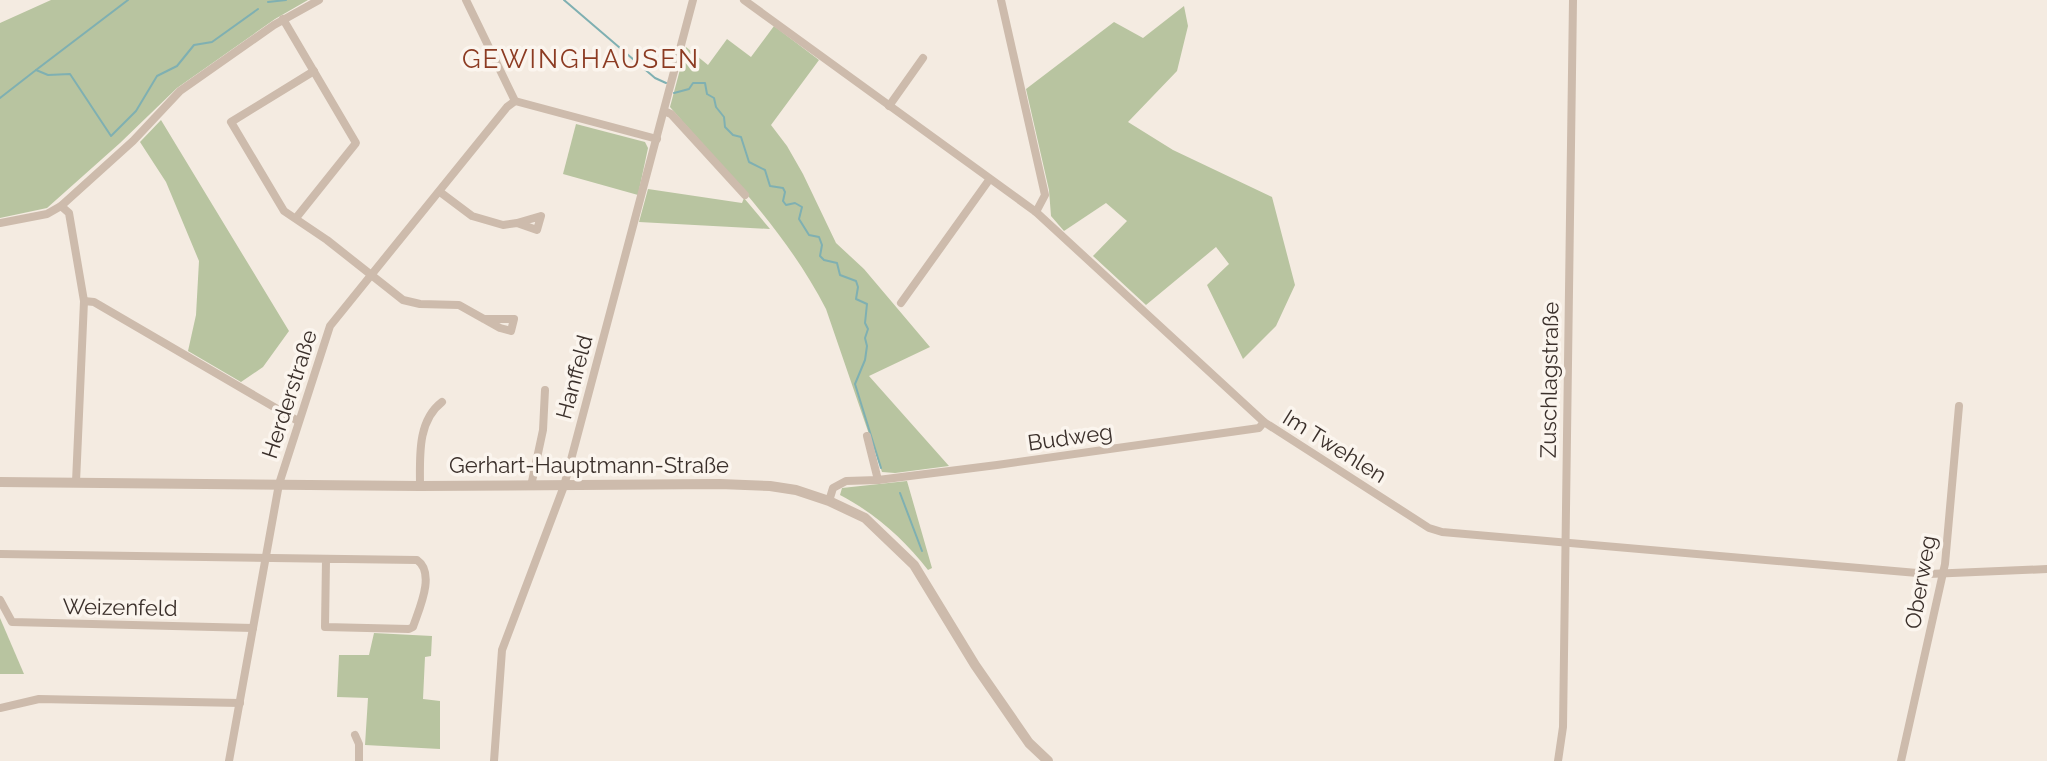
<svg xmlns="http://www.w3.org/2000/svg" width="2047" height="761" font-family="Raleway,sans-serif">
<style>
.green{fill:#b8c4a0}
.lines{fill:none;stroke-linecap:round;stroke-linejoin:round}
.stream{stroke:#7fb0b2;stroke-width:2}
.minor{stroke:#cdbbac;stroke-width:8}
.tertiary{stroke:#cdbbac;stroke-width:10}
.labels{text-anchor:middle;stroke-width:7;stroke-linejoin:round;paint-order:stroke}
.street-label{font-size:22px;fill:#3b302b;stroke:#fbf5ee}
.quarter-label{font-size:26px;letter-spacing:2px;fill:#8c3b22;stroke:#fbf5ee}
</style>
<rect width="100%" height="100%" fill="#f4ebe1"/>
<g class="green">
<polygon points="51,0 308,0 275,19 177,88 120,143 47,208 0,218 0,23"/>
<polygon points="1184,6 1188,26 1177,71 1128,122 1173,150 1272,197 1295,285 1276,326 1243,359 1207,285 1229,264 1216,247 1146,305 1093,256 1127,221 1106,203 1064,231 1051,216 1049,190 1026,89 1114,22 1143,38"/>
<path d="M774,26L819,60L771,125L787,146L803,174L836,243L864,269L930,347L869,376L949,466L895,473L882,472L826,309C787,233 726,171 670,107L686,47L708,65L727,39L751,57Z"/>
<polygon points="161,120 289,331 263,367 241,382 188,351 196,315 199,261 166,182 140,142"/>
<polygon points="576,124 645,142 648,148 638,195 563,174"/>
<polygon points="648,189 742,203 744,198 770,229 639,222"/>
<path d="M907,481L932,568L928,570C904,539 876,514 840,495L842,488Z"/>
<polygon points="0,618 24,674 0,674"/>
<polygon points="374,633 432,636 431,656 425,657 423,699 440,701 440,749 365,745 368,698 337,697 339,655 369,655"/>
</g>
<g class="lines">
<g class="stream">
<polyline points="564,0 655,78 666,83"/>
<polyline points="268,2 286,0"/>
<polyline points="36,70 128,0"/>
<polyline points="674,93 689,89 693,83 705,83 707,94 714,98 716,107 724,117 725,127 733,135 741,137 749,162 765,170 770,186 783,188 785,192 783,201 786,205 795,203 802,207 799,219 809,235 819,237 822,245 820,256 824,260 837,263 840,275 856,281 858,287 856,299 867,304 865,323 868,329 865,338 867,346 865,360 855,384 881,468"/>
<polyline points="0,98 36,70 48,75 70,74 111,136 136,111 157,76 177,66 194,45 212,42 258,9"/>
<polyline points="900,493 922,551"/>
</g>
<g class="minor">
<polyline points="466,0 515,101 657,139"/>
<polyline points="744,0 1036,212 1264,422 1429,528 1442,532 1929,574 2047,569"/>
<polyline points="1001,0 1045,195 1036,212"/>
<polyline points="283,19 356,143 296,218"/>
<polyline points="314,71 231,122 284,211 327,240 403,300 420,304 459,305 500,328 511,331 514,319 484,319"/>
<polyline points="889,106 923,58"/>
<polyline points="664,111 671,114 745,195"/>
<polyline points="440,192 472,216 503,225 517,223 537,230 541,216 517,223"/>
<polyline points="61,206 69,213 84,301 76,482"/>
<polyline points="0,223 47,214 61,206 133,141 180,91 274,25 319,0"/>
<polyline points="84,301 94,302 298,421"/>
<polyline points="901,303 989,180"/>
<polyline points="867,436 878,480"/>
<path d="M420,486C420,457 417,421 442,402"/>
<polyline points="531,486 543,430 545,390"/>
<polyline points="829,501 833,488 846,481 878,480 997,465 1259,428 1264,422"/>
<path d="M0,554L417,560C436,573 419,609 413,627L409,629L325,627L326,560"/>
<polyline points="0,600 12,622 253,628"/>
<polyline points="0,708 39,699 240,703"/>
<polyline points="355,735 359,744 359,761"/>
<polyline points="229,761 279,484 330,326 507,107 515,101"/>
<polyline points="494,761 502,650 564,486 693,0"/>
<polyline points="1558,761 1563,727 1573,0"/>
<polyline points="1901,761 1945,564 1959,406"/>
</g>
<polyline class="tertiary" points="0,482 420,486 720,484 770,486 796,490 829,501 865,518 914,565 975,665 1029,743 1048,761"/>
</g>
<g class="labels">
<g class="street-label">
<text transform="translate(574 377) rotate(-75)" y="8">Hanffeld</text>
<text transform="translate(1549 380) rotate(-89)" y="8">Zuschlagstraße</text>
<text transform="translate(289 394) rotate(-72)" y="8">Herderstraße</text>
<text transform="translate(1070 437) rotate(-8)" y="8">Budweg</text>
<text transform="translate(1335 446) rotate(32)" y="8">Im Twehlen</text>
<text x="589" y="473">Gerhart-Hauptmann-Straße</text>
<text transform="translate(1920 582) rotate(-80)" y="8">Oberweg</text>
<text transform="translate(120 607) rotate(1)" y="8">Weizenfeld</text>
</g>
<g class="quarter-label">
<text x="581" y="68">GEWINGHAUSEN</text>
</g>
</g>
</svg>
